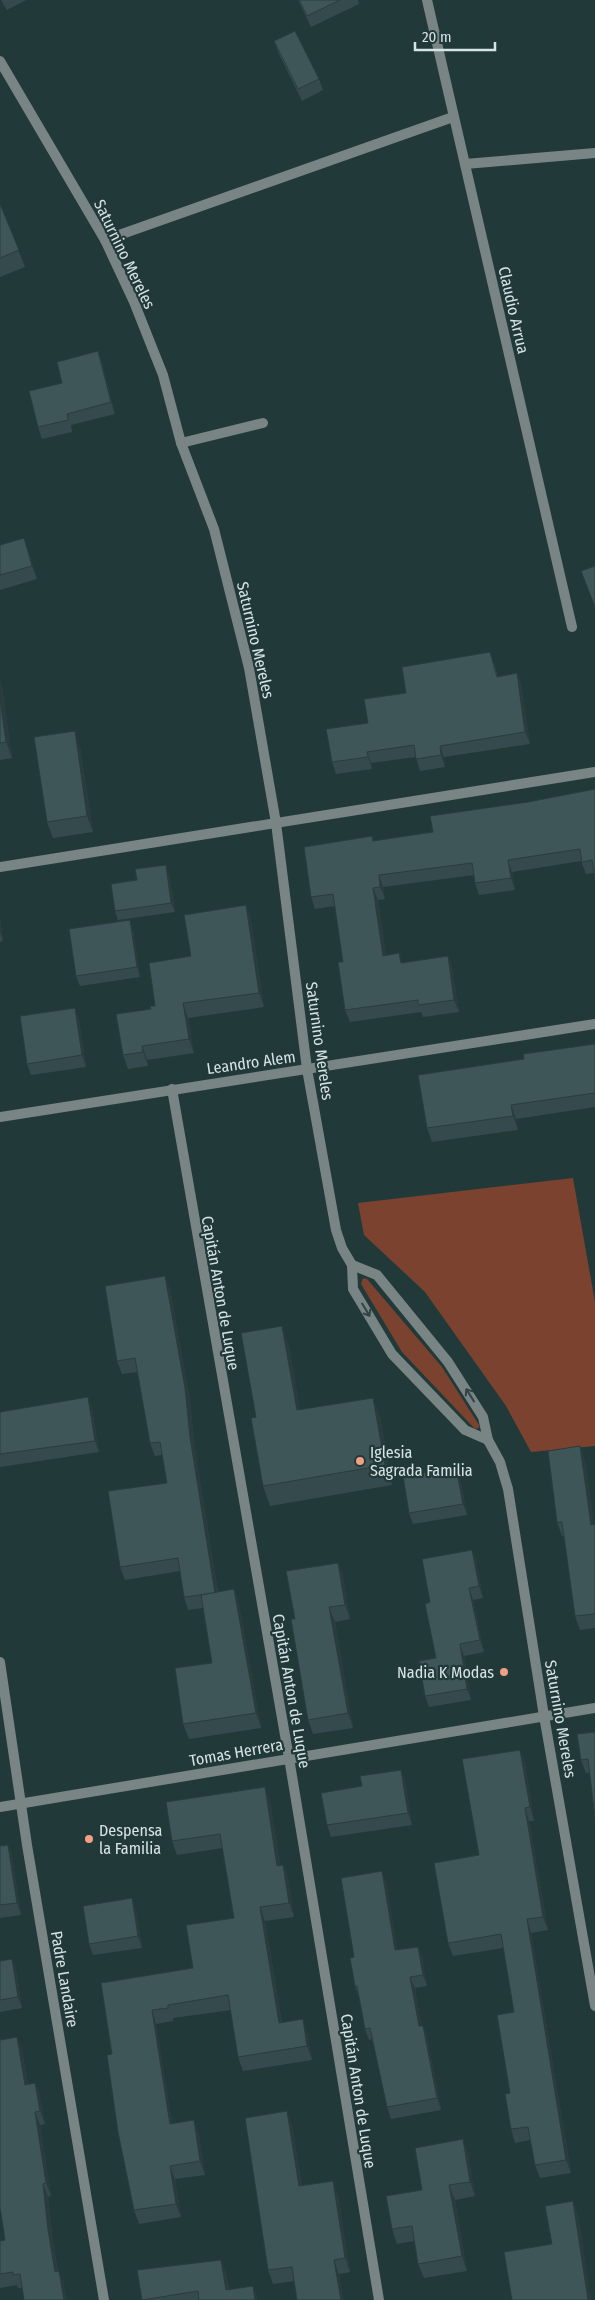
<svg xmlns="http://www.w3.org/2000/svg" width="595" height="2300" font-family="'Fira Sans Condensed',sans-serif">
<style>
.green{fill:#7a422f}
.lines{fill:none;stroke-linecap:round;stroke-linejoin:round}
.service{stroke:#798485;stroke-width:10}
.minor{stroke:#798485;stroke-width:10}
.wall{fill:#354a4c}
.shaded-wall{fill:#2b3c3e}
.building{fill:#3e5658;stroke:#2b3c3e}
.oneway{stroke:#2f4445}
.poi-dot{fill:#f39f84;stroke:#22393a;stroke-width:2}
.labels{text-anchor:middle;stroke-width:4.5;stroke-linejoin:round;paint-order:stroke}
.street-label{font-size:16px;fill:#d7e4e5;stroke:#22393a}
.poi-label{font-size:16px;fill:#d7e4e5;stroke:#22393a;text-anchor:start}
</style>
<rect width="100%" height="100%" fill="#22393a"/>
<g class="green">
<polygon points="573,1178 595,1302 595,1446 531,1452 506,1406 425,1292 364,1235 358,1203"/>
<polygon points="363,1278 367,1279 442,1367 479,1425 479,1428 475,1429 402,1352 361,1284"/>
</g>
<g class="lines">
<g class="service">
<polyline points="465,164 595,153"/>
<polyline points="181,443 263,423"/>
</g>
<g class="minor">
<polyline points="427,0 572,627"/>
<polyline points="0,61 105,240 134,302 163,375 181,443 214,529 249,668 276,823 307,1069 336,1230 342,1248 352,1265 353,1289 392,1354 465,1430 488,1440"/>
<polyline points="105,240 453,117"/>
<polyline points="0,867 595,772"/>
<polyline points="172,1089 289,1758 379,2300"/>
<polyline points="0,1117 595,1024"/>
<polyline points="352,1265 377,1275 448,1362 483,1417 488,1440 500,1462 508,1489 544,1716 595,2006"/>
<polyline points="0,1662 27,1845 104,2300"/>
<polyline points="0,1807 595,1708"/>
</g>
</g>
<g class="wall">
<polygon points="1,0 26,0 7,10"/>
<polygon points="298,0 358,0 359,4 311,27"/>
<polygon points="274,41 319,79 323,90 302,101 278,52"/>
<polygon points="0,204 25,267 0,277"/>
<polygon points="98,351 102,363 115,414 71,425 72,432 42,439 38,427 62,383"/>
<polygon points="24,538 37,579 0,590 0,545"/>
<polygon points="494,663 498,677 517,673 521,684 530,744 444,757 445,767 420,771 416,757 371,763 372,769 336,774 332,762 406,693"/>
<polygon points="0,681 2,686 12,758 0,760"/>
<polygon points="80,747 93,832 53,838 47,822"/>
<polygon points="595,789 594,873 586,874 581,861 512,872 515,890 479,895 475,883 474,875 383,887 385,899 378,900 386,955 403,963 448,956 452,968 459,1012 423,1017 421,1012 350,1022 345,1010 343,962 335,906 315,909 311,897 374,841 433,832 528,802"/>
<polygon points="169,874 175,912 118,920 115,911 137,880"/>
<polygon points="246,905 251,920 264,1007 188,1018 194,1053 147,1060 148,1066 128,1069 123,1055 151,1009 155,1006 191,956"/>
<polygon points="0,919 3,941 0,942"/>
<polygon points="133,930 140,977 80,986 76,976"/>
<polygon points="75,1008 79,1020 86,1067 31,1075 27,1064"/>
<polygon points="595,1044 595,1107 516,1119 518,1130 432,1142 427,1128 524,1059"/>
<polygon points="170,1289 190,1401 195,1450 218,1592 234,1589 239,1604 261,1728 189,1739 183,1724 212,1663 203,1608 188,1610 184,1597 180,1571 125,1580 120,1567 167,1483 162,1455 155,1456 150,1443 137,1372 122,1374 117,1361"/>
<polygon points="289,1346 300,1410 380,1417 392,1485 270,1506 263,1486 256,1417"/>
<polygon points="92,1409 99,1452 0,1467 0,1412"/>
<polygon points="580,1446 585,1461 594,1525 595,1524 595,1628 580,1630 575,1616 564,1536 562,1536 557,1522"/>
<polygon points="460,1478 467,1515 413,1524 409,1513"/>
<polygon points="472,1550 476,1561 483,1598 473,1600 484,1652 464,1656 471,1700 429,1707 425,1696 436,1658 430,1602"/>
<polygon points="338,1563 343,1577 350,1619 335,1622 353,1728 313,1734 308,1720"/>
<polygon points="595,1732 590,1773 586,1773 581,1760"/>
<polygon points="520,1750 525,1763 534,1821 529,1821 548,1930 531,1933 571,2173 540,2178 535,2165 530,2140 515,2143 511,2129 510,2093 514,2012 503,1948 453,1956 448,1943 479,1855"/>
<polygon points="401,1770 405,1781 412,1825 331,1837 327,1825 362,1786"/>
<polygon points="270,1801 280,1865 283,1865 288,1878 294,1917 265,1921 282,2023 307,2033 312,2060 243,2071 238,2057 231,2010 173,2018 173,2021 156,2024 172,2124 199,2134 205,2175 175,2179 181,2217 139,2224 134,2210 101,1983 193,1968 234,1918 223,1848 177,1855 172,1841"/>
<polygon points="8,1845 12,1856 21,1915 0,1918 0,1846"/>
<polygon points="386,1882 397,1950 418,1947 422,1958 427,1986 415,1988 421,2026 423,2026 427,2037 441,2110 391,2119 387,2107 373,2039 369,2040 365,2029 359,1998 355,1986 354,1957"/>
<polygon points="136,1910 142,1948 93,1955 89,1944"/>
<polygon points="0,1961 16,1970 22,2008 0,2012"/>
<polygon points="22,2050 28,2085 35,2083 40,2097 45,2124 40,2125 51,2196 48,2197 53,2243 58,2271 64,2285 18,2288 17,2285 0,2288 0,2241 5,2240"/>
<polygon points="292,2125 302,2186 338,2195 350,2272 339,2274 343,2300 297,2300 294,2281 273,2284 268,2270"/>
<polygon points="468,2154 475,2196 455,2200 467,2271 424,2278 418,2264 414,2241 397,2244 392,2229 422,2190"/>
<polygon points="225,2270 229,2289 257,2297 257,2300 142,2300"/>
</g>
<g class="shaded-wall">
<polygon points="98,351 102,363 115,414 111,402"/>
<polygon points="24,538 28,551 37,579 32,566"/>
<polygon points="517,673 521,684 530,744 525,732"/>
<polygon points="0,681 2,686 12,758 6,742 0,699"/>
<polygon points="75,731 80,747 93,832 87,816"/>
<polygon points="440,746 444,757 445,767 441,755"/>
<polygon points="367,752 371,763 372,769 368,757"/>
<polygon points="508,860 512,872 515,890 511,878"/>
<polygon points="166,865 169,874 175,912 171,903"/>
<polygon points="379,875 383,887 385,899 380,887"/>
<polygon points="373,888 378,900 388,968 383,956"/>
<polygon points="246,905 251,920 264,1007 259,993"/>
<polygon points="0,919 3,941 0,932"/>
<polygon points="130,920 133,930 140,977 137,967"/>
<polygon points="448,956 452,968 459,1012 454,1000"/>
<polygon points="183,1003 188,1018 194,1053 189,1039"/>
<polygon points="75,1008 79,1020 86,1067 82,1055"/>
<polygon points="142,1046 147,1060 148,1066 143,1052"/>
<polygon points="511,1105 516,1119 518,1130 513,1116"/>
<polygon points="165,1276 170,1289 190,1401 195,1450 220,1606 215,1593"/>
<polygon points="282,1326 289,1346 304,1430 297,1410"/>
<polygon points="88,1397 92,1409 99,1452 95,1441"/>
<polygon points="373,1398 380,1417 392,1485 385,1465"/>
<polygon points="580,1446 585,1461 595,1531 591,1525"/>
<polygon points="456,1467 460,1478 467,1515 463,1504"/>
<polygon points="472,1550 476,1561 483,1598 479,1586"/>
<polygon points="338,1563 343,1577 350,1619 345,1605"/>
<polygon points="469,1588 473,1600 484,1652 480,1640"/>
<polygon points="234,1589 239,1604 261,1728 256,1713"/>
<polygon points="329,1607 335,1622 353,1728 348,1713"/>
<polygon points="460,1644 464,1656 471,1700 467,1689"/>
<polygon points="520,1750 525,1763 534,1821 530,1807"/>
<polygon points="401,1770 405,1781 412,1825 408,1813"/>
<polygon points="265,1787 270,1801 282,1879 277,1866"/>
<polygon points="525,1808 529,1821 548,1930 543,1917"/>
<polygon points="8,1845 12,1856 21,1915 17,1903"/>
<polygon points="283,1865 288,1878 294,1917 289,1903"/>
<polygon points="382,1871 386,1882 399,1962 395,1950"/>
<polygon points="132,1898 136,1910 142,1948 138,1936"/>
<polygon points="260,1907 265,1921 284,2037 279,2023"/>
<polygon points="527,1919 531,1933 571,2173 566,2160"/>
<polygon points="418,1947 422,1958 427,1986 423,1975"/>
<polygon points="12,1959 16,1970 22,2008 18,1997"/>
<polygon points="410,1977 415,1988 423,2038 419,2026"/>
<polygon points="152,2010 156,2024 175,2138 170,2124"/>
<polygon points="303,2019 307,2033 312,2060 307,2046"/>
<polygon points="423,2026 427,2037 441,2110 437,2098"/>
<polygon points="17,2037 22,2050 30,2098 25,2085"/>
<polygon points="35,2083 40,2097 45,2124 40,2111"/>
<polygon points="287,2111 292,2125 304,2200 299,2186"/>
<polygon points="35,2112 40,2125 51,2196 46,2183"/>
<polygon points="194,2120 199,2134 205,2175 200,2161"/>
<polygon points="463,2139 468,2154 475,2196 470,2182"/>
<polygon points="170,2166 175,2179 181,2217 176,2204"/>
<polygon points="333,2181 338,2195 350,2272 345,2258"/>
<polygon points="43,2184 48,2197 53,2243 60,2285 55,2272 48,2230"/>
<polygon points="449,2185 455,2200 467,2271 462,2256"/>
<polygon points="573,2201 579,2216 591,2300 588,2300"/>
<polygon points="221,2260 225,2270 230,2300 226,2290"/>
<polygon points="334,2260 339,2274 343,2300 341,2300"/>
<polygon points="59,2271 64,2285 67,2300 64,2300"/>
<polygon points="253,2286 257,2297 257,2300 255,2300"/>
</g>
<g class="building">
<polygon points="299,0 340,0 307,16"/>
<polygon points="295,31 319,79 298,89 274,41"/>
<polygon points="0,204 19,250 0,258"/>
<polygon points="98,351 111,402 67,414 68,420 38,427 29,391 62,383 57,362"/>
<polygon points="24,538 32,566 0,575 0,545"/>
<polygon points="595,566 595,607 581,571"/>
<polygon points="490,652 497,677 517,673 525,732 440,746 441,755 416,759 414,745 367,752 368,757 332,762 326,729 368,723 364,699 406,693 402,667"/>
<polygon points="0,699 6,742 0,743"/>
<polygon points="75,731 87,816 47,822 34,737"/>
<polygon points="595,789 595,880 592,860 582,862 580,849 508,860 511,878 475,883 472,863 379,875 380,887 373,888 383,956 399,953 401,963 448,956 454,1000 418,1005 418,1000 345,1010 338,962 343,962 333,894 311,897 304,847 372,836 373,841 433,832 430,816 528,802"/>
<polygon points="166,865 171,903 115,911 111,884 137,880 135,869"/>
<polygon points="246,905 259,993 183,1003 189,1039 142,1046 143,1052 123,1055 116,1014 151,1009 150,1006 155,1006 149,963 191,956 184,915"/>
<polygon points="130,920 137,967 76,976 69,929"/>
<polygon points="75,1008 82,1055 27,1064 20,1016"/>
<polygon points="595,1044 595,1093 511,1105 513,1116 427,1128 418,1075 524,1059 523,1054"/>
<polygon points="165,1276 185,1388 190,1437 215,1593 184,1597 178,1558 120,1567 108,1491 167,1483 160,1442 150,1443 135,1358 117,1361 105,1286"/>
<polygon points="282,1326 297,1410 373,1398 385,1465 263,1486 251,1418 256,1417 241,1333"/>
<polygon points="88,1397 95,1441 0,1454 0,1412"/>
<polygon points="580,1446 591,1525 595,1524 595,1614 575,1616 562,1522 557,1522 548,1451"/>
<polygon points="456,1467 463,1504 409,1513 403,1476"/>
<polygon points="472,1550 479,1586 469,1588 480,1640 460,1644 467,1689 425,1696 419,1661 436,1658 425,1604 430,1602 422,1559"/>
<polygon points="338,1563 345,1605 329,1607 348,1713 308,1720 291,1619 295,1619 286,1571"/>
<polygon points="234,1589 256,1713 183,1724 175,1668 212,1663 201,1595"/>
<polygon points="595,1732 595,1818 588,1759 581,1760 577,1734"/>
<polygon points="520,1750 530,1807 525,1808 543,1917 527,1919 566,2160 535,2165 528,2127 511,2129 505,2094 510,2093 497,2015 514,2012 501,1934 448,1943 434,1863 479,1855 462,1759"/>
<polygon points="401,1770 408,1813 327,1825 321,1793 362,1786 360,1776"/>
<polygon points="265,1787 277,1866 283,1865 289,1903 260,1907 279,2023 303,2019 307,2046 238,2057 228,1995 168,2005 168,2008 152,2010 170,2124 194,2120 200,2161 170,2166 176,2204 134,2210 118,2132 107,2055 112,2054 101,1983 193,1968 186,1925 234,1918 220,1834 172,1841 166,1802"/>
<polygon points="8,1845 17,1903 0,1905 0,1846"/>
<polygon points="382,1871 395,1950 418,1947 423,1975 410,1977 419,2026 423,2026 437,2098 387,2107 370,2028 365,2029 357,1986 355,1986 350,1958 354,1957 341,1878"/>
<polygon points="132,1898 138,1936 89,1944 83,1906"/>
<polygon points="12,1959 18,1997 0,2000 0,1961"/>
<polygon points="17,2037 25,2085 35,2083 40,2111 35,2112 46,2183 43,2184 48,2230 55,2272 59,2271 64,2300 24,2300 20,2274 13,2275 13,2272 0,2274 0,2241 5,2240 0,2207 0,2040"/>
<polygon points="287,2111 299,2186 333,2181 345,2258 334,2260 341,2300 297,2300 292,2267 268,2270 245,2118"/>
<polygon points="463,2139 470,2182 449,2185 462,2256 418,2264 412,2226 392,2229 386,2196 422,2190 415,2148"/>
<polygon points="573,2201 588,2300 512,2300 504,2252 552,2244 545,2206"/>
<polygon points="221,2260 226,2290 253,2286 255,2300 199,2300 198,2291 142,2300 137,2270"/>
</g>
<defs><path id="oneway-shaft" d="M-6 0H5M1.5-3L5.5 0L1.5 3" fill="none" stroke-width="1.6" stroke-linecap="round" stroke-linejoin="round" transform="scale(1.25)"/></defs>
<g class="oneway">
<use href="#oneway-shaft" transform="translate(366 1310) rotate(59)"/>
<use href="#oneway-shaft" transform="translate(470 1395) rotate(-122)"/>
</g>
<g class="poi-dot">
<circle cx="360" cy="1461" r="5"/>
<circle cx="504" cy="1672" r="5"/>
<circle cx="89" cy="1839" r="5"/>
</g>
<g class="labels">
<g class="street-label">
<text transform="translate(125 254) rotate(64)" y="6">Saturnino Mereles</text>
<text transform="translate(514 310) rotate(77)" y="6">Claudio Arrua</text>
<text transform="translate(256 640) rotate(77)" y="6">Saturnino Mereles</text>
<text transform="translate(320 1041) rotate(82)" y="6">Saturnino Mereles</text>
<text transform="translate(251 1062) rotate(-8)" y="6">Leandro Alem</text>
<text transform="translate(221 1293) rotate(80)" y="6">Capitán Anton de Luque</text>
<text transform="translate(292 1691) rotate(80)" y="6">Capitán Anton de Luque</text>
<text transform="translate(561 1719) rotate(80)" y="6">Saturnino Mereles</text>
<text transform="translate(236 1752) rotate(-10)" y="6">Tomas Herrera</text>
<text transform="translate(65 1979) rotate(80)" y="6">Padre Landaire</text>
<text transform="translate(359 2091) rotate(81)" y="6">Capitán Anton de Luque</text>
</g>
<g class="poi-label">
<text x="370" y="1458">Iglesia<tspan x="370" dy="18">Sagrada Familia</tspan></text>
<text x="494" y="1678" text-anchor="end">Nadia K Modas</text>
<text x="99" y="1836">Despensa<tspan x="99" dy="18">la Familia</tspan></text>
</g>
</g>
<path d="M415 42v8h80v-8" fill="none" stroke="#d7e4e5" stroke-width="2.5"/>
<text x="422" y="42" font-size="15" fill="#d7e4e5" stroke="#22393a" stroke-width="4" paint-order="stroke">20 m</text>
</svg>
